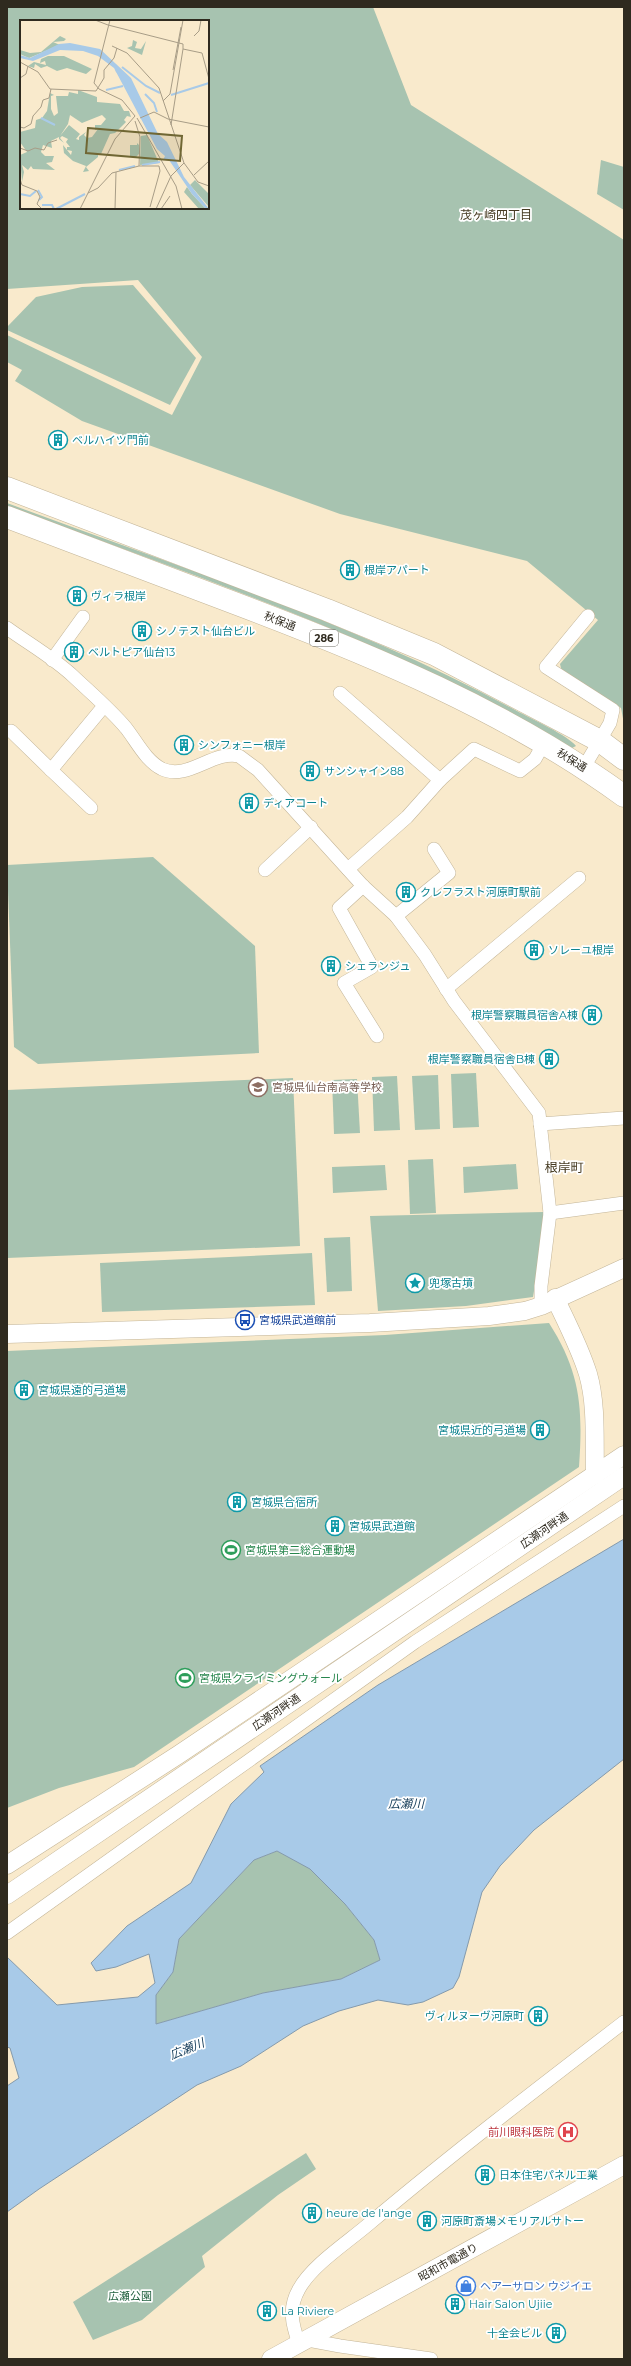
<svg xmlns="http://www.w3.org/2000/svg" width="631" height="2366" font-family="Montserrat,'Noto Sans JP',sans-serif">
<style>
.green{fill:#a7c3b0;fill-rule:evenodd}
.water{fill:#a8cae8;stroke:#849aac;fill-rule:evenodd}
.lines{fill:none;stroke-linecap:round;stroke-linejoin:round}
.street-casing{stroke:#c3b598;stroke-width:14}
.secondary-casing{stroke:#c3b598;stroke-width:19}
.highway-casing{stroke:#c3b598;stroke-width:23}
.street{stroke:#fff;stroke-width:13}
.secondary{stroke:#fff;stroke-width:18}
.highway{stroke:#fff;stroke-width:22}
.labels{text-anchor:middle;stroke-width:3.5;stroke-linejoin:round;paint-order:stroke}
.shield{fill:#fff;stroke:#6d6a62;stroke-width:1}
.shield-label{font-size:10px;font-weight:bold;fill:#2f2a1f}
.culture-label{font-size:11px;fill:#0d838f;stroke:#fff;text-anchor:start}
.street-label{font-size:11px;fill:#2f2a1f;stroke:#fff}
.education-label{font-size:11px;fill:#785e54;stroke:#fff;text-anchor:start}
.transit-label{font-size:11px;fill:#164399;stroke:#fff;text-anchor:start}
.leisure-label{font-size:11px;fill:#27864d;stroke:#fff;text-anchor:start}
.health-label{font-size:11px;fill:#be3a42;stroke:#fff;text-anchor:end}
.shop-label{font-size:11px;fill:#366cbe;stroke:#fff;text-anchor:start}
.park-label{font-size:11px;fill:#20603e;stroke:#fff}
.neighbourhood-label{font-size:12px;fill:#463b22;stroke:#fff}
.water-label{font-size:12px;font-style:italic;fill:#103856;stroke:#fff}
.quarter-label{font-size:13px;fill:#463b22;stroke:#fff}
.inset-river{fill:none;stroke:#a8cae8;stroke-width:2}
.inset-road{fill:none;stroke:#a89d87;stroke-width:1}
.view{fill:#706734;fill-opacity:0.15;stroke:#706734;stroke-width:2}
.inset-edge{fill:none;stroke:#2f2a1f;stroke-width:2}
</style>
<rect width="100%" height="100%" fill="#f9eacc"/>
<g class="green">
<path d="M7,7H373L411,105L624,240V724L621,708L562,672L560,664L598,620L527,561L340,514L82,421L15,381L22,370L7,362V335L172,415L202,357L138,280L7,289ZM21,21H208V208H21Z"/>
<polygon points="601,160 624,167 624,210 597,194"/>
<polygon points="133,285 196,358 170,405 7,330 7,327 36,297 82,287"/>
<path d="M7,503C178,567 356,623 517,711C530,718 569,736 576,746L572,748C396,642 199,578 7,506Z"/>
<polygon points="153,857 255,946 259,1053 38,1064 14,1047 7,865"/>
<polygon points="476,1073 479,1127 453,1128 451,1074"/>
<polygon points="438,1075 440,1129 415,1130 412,1076"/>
<polygon points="397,1076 400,1130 374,1131 372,1077"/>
<polygon points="293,1078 300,1246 7,1258 7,1090"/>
<polygon points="357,1079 360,1133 334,1134 332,1080"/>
<polygon points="433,1159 436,1213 410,1214 408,1160"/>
<polygon points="516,1164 518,1189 464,1193 463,1167"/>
<polygon points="385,1165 387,1190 333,1193 332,1167"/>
<polygon points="544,1212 546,1219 533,1297 466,1306 378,1311 370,1216"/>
<polygon points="350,1237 352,1291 327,1292 324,1238"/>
<polygon points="312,1253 315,1305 102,1312 100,1263"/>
<path d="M549,1323C581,1373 583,1409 579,1467L134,1767L59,1788L7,1808V1351L385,1335Z"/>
<polygon points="277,1851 310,1868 345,1904 374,1940 380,1960 341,1979 263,1993 156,2024 156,1995 173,1972 179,1939 254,1860"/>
<polygon points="306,2153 316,2169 278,2195 202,2256 205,2267 142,2320 93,2340 73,2302"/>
</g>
<path class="water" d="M624,1539V1759L534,1830L500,1866L482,1892L459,1977L453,1988L423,2002L408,2005L378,2000L339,2011L303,2026L241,2066L197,2085L39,2189L7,2212V2086L19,2078L10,2048L7,2047V1957L57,2005L138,1997L155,1983L149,1954L116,1967L96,1971L91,1963L127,1926L191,1883L231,1804L264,1772L260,1766L378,1685ZM277,1851L310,1869L345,1904L374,1940L380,1960L341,1979L263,1993L156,2024V1995L173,1972L179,1939L254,1860Z"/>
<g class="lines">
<g class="street-casing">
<g id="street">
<path d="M7,628C29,644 54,658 74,677C91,693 111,710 126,728C137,742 146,761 162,769C188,781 213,750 239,756L258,770L363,886L396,916L425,955L454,1001L539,1113L550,1213L541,1286V1306"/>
<polyline points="52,660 83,617"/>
<polyline points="340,693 440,780"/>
<polyline points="11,731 51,770 104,706"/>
<polyline points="584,767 610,723 613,710 546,667 588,616"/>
<polyline points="51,770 91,808"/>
<polyline points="348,869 407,817 440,780 474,749 520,771 535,759 544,743"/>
<polyline points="265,870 311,827"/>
<polyline points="363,886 339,908 372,967 344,983 377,1036"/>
<polyline points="396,916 449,873 434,849"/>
<polyline points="446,989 579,878"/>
<polyline points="540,1124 624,1118"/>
<polyline points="550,1213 624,1203"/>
<polyline points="7,1933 415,1642 624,1506"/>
<polyline points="308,2340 340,2346 431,2359"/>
<path d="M299,2344C292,2324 288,2308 299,2289C312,2265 348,2242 370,2223C452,2154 538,2088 624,2022"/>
</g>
</g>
<g class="secondary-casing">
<g id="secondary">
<path d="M555,1298C567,1323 580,1348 588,1374C597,1405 594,1442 595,1475"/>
<polyline points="7,1334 370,1323 489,1316 525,1311 541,1306 624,1268"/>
<polyline points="7,1865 178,1755 624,1455"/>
<polyline points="7,1895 624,1476"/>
<polyline points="271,2359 624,2165"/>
</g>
</g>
<g class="highway-casing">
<g id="highway">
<polyline points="7,488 327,610 434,654 600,741 624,759"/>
<path d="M7,517C84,546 160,575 237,604C372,655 507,711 624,796"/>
</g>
</g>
<use href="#street" class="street"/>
<use href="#secondary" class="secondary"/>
<use href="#highway" class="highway"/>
</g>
<defs>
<g id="building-ring" transform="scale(1)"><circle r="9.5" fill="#fff" stroke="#0f9aa8" stroke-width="1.5"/><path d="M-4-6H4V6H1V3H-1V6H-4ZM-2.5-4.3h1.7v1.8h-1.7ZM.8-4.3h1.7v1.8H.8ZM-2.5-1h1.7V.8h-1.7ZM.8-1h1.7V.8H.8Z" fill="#0f9aa8"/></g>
<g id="school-ring" transform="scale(1)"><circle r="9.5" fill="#fff" stroke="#8d6e63" stroke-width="1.5"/><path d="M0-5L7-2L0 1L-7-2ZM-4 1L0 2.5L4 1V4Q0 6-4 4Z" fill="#8d6e63"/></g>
<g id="sight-ring" transform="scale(1)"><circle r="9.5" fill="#fff" stroke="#0f9aa8" stroke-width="1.5"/><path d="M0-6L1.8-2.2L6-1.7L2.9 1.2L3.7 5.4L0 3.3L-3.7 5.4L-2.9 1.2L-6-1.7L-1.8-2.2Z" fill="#0f9aa8"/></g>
<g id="bus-ring" transform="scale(1)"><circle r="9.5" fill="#fff" stroke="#1a4fb4" stroke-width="1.5"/><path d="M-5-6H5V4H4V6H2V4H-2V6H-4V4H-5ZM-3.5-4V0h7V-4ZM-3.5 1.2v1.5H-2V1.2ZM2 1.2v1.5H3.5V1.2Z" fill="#1a4fb4"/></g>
<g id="stadium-ring" transform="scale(1)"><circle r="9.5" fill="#fff" stroke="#2e9e5b" stroke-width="1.5"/><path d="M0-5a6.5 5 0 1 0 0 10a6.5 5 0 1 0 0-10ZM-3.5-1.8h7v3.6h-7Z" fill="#2e9e5b"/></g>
<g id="hospital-ring" transform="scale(1)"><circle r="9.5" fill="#fff" stroke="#e0444e" stroke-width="1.5"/><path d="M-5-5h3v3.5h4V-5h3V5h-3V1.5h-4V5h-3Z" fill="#e0444e"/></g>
<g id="shop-ring" transform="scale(1)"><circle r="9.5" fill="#fff" stroke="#3f7fe0" stroke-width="1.5"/><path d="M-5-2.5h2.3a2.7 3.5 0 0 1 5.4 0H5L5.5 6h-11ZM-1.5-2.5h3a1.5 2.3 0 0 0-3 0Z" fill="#3f7fe0"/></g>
</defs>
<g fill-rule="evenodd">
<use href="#building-ring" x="58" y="440"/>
<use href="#building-ring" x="350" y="570"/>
<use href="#building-ring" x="77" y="596"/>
<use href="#building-ring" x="142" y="631"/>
<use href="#building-ring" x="74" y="652"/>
<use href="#building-ring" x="184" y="745"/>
<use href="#building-ring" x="310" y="771"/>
<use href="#building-ring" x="249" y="803"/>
<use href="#building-ring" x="406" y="892"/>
<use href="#building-ring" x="534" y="950"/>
<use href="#building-ring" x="331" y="966"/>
<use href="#building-ring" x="592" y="1015"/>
<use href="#building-ring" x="549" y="1059"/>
<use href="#school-ring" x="258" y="1087"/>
<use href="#sight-ring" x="415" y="1283"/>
<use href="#bus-ring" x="245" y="1320"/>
<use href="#building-ring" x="24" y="1390"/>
<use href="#building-ring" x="540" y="1430"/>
<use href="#building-ring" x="237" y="1502"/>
<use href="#building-ring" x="335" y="1526"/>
<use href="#stadium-ring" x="231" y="1550"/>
<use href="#stadium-ring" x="185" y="1678"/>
<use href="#building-ring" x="538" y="2016"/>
<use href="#hospital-ring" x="568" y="2132"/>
<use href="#building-ring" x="485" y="2175"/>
<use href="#building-ring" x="312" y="2213"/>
<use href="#building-ring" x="427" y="2221"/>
<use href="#shop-ring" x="466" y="2286"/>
<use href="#building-ring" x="455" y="2304"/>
<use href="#building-ring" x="267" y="2311"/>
<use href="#building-ring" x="556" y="2333"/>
</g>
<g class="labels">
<rect class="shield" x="310" y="630" width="28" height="16" rx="3"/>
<g class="shield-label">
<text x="324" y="642">286</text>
</g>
<g class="culture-label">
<text x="72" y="444">ベルハイツ門前</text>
<text x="364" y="574">根岸アパート</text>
<text x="91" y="600">ヴィラ根岸</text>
<text x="156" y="635">シノテスト仙台ビル</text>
<text x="88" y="656">ベルトピア仙台13</text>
<text x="198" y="749">シンフォニー根岸</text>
<text x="324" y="775">サンシャイン88</text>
<text x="263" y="807">ディアコート</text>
<text x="420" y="896">クレフラスト河原町駅前</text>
<text x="548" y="954">ソレーユ根岸</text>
<text x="345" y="970">シェランジュ</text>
<text x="578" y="1019" text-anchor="end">根岸警察職員宿舎A棟</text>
<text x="535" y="1063" text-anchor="end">根岸警察職員宿舎B棟</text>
<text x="429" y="1287">兜塚古墳</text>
<text x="38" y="1394">宮城県遠的弓道場</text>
<text x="526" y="1434" text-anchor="end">宮城県近的弓道場</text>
<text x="251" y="1506">宮城県合宿所</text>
<text x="349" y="1530">宮城県武道館</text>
<text x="524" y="2020" text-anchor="end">ヴィルヌーヴ河原町</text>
<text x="499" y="2179">日本住宅パネル工業</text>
<text x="326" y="2217">heure de l'ange</text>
<text x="441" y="2225">河原町斎場メモリアルサトー</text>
<text x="469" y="2308">Hair Salon Ujiie</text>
<text x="281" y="2315">La Riviere</text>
<text x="542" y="2337" text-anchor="end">十全会ビル</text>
</g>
<g class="street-label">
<text transform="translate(280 621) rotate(21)" y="4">秋保通</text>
<text transform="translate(572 760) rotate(32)" y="4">秋保通</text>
<text transform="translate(544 1530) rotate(-34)" y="4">広瀬河畔通</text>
<text transform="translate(276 1712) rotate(-34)" y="4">広瀬河畔通</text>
<text transform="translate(448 2262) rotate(-29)" y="4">昭和市電通り</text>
</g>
<g class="education-label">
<text x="272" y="1091">宮城県仙台南高等学校</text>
</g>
<g class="transit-label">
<text x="259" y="1324">宮城県武道館前</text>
</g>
<g class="leisure-label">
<text x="245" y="1554">宮城県第二総合運動場</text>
<text x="199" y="1682">宮城県クライミングウォール</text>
</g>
<g class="health-label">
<text x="554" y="2136">前川眼科医院</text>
</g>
<g class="shop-label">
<text x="480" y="2290">ヘアーサロン ウジイエ</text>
</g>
<g class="park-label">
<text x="130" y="2300">広瀬公園</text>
</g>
<g class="neighbourhood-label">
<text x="496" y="219">茂ヶ崎四丁目</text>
</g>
<g class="water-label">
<text x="406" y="1808">広瀬川</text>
<text transform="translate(187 2049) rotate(-22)" y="4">広瀬川</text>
</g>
<g class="quarter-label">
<text x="564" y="1172">根岸町</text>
</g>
</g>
<g transform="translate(20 20)">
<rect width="189" height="189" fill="#f9eacc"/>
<path d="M40,16L46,19L44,21L33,22L40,25L35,27L9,38L0,34V30L10,33L21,32ZM113,20L117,22L115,28L121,29L126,21L122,35L107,28L112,26ZM28,36H44L72,49L66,54L47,48L37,51L27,46L21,48L15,44L14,48L8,46L14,42L26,45L25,41L20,43L21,39ZM58,70L77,77V82L100,84L104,91H109L111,97L107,96L104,100L106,102L95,113L90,114L81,134L78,133V137L66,147L69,151L63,152L66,146L53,141L44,133L43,125L51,135L52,131L47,130V127H50L46,122L48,119L42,116L40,118L44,123L39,119V117L31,121L32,128L23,125L21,132L25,136H34L32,142L26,143L35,150L13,149L11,146L8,150L2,145L4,152L2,162L0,135L7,132L0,122V112L15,108L16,100L22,98L27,91L30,73L34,75L31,76V89L34,96L38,93L36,76H48L49,72L58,74ZM50,95L62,103L82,95L86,99L81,105H75V110L78,109L72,117L67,118L64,115L66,112L59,117V120L56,119L60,114L49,105L40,116L48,104ZM127,115L139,143L120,145L121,116ZM117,123L119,125V134L116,137H110V125H117ZM175,160L189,174V187L170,165ZM167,167L172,174L186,189H179L164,172Z" fill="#a7c3b0" fill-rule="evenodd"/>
<path d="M50,23L80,29L111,58L138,114L147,122L164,157L189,189H186L172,174L149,140H143L146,134L145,136L137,129L94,48L78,36L63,31L40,30L13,41L0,38V35L10,38L39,24Z" fill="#a8cae8"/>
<path class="inset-river" d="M102,47L126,66L140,73M96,50L109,66M86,70L103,66M125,74L134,83L137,92M151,75L189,63M21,98L35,105M122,145L140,142M99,150L115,146M18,170L22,177L19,180M0,174L10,176L16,171M22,185H32L34,189M36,189L65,174"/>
<path class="inset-road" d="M75,0L88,5M88,5L163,24V29L182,33M174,16L179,11L181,0M92,26L107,33L139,68L164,143M182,33L189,59M0,42L18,52L30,69L76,71L84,58V50L94,38L97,28M153,50L161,7M0,58L6,54L8,46M143,81L150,74L163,0M117,98L156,166L162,189M120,98L134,92L148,99L189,107M115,101L120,117L119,146H139L140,151L130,187M151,105L163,29M0,107L4,108L11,104L13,96L21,87L23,80L29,78L31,69M0,128L8,131L15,128L24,130L28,123L37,120M174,155L189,141M151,156L164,143L178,162L189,166M0,159L2,165L17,171L20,177L17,184L22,189M68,173L78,168L92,153L119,146M60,189L95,119L115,96L102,80L79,69L74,63L90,0M95,189L96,152M136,189L151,156M141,189L150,176"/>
<path class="view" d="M68,108L162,116L160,141L66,133Z"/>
<rect width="189" height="189" class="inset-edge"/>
</g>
<rect width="631" height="2366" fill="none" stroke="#2f2a1f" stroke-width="16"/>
</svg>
